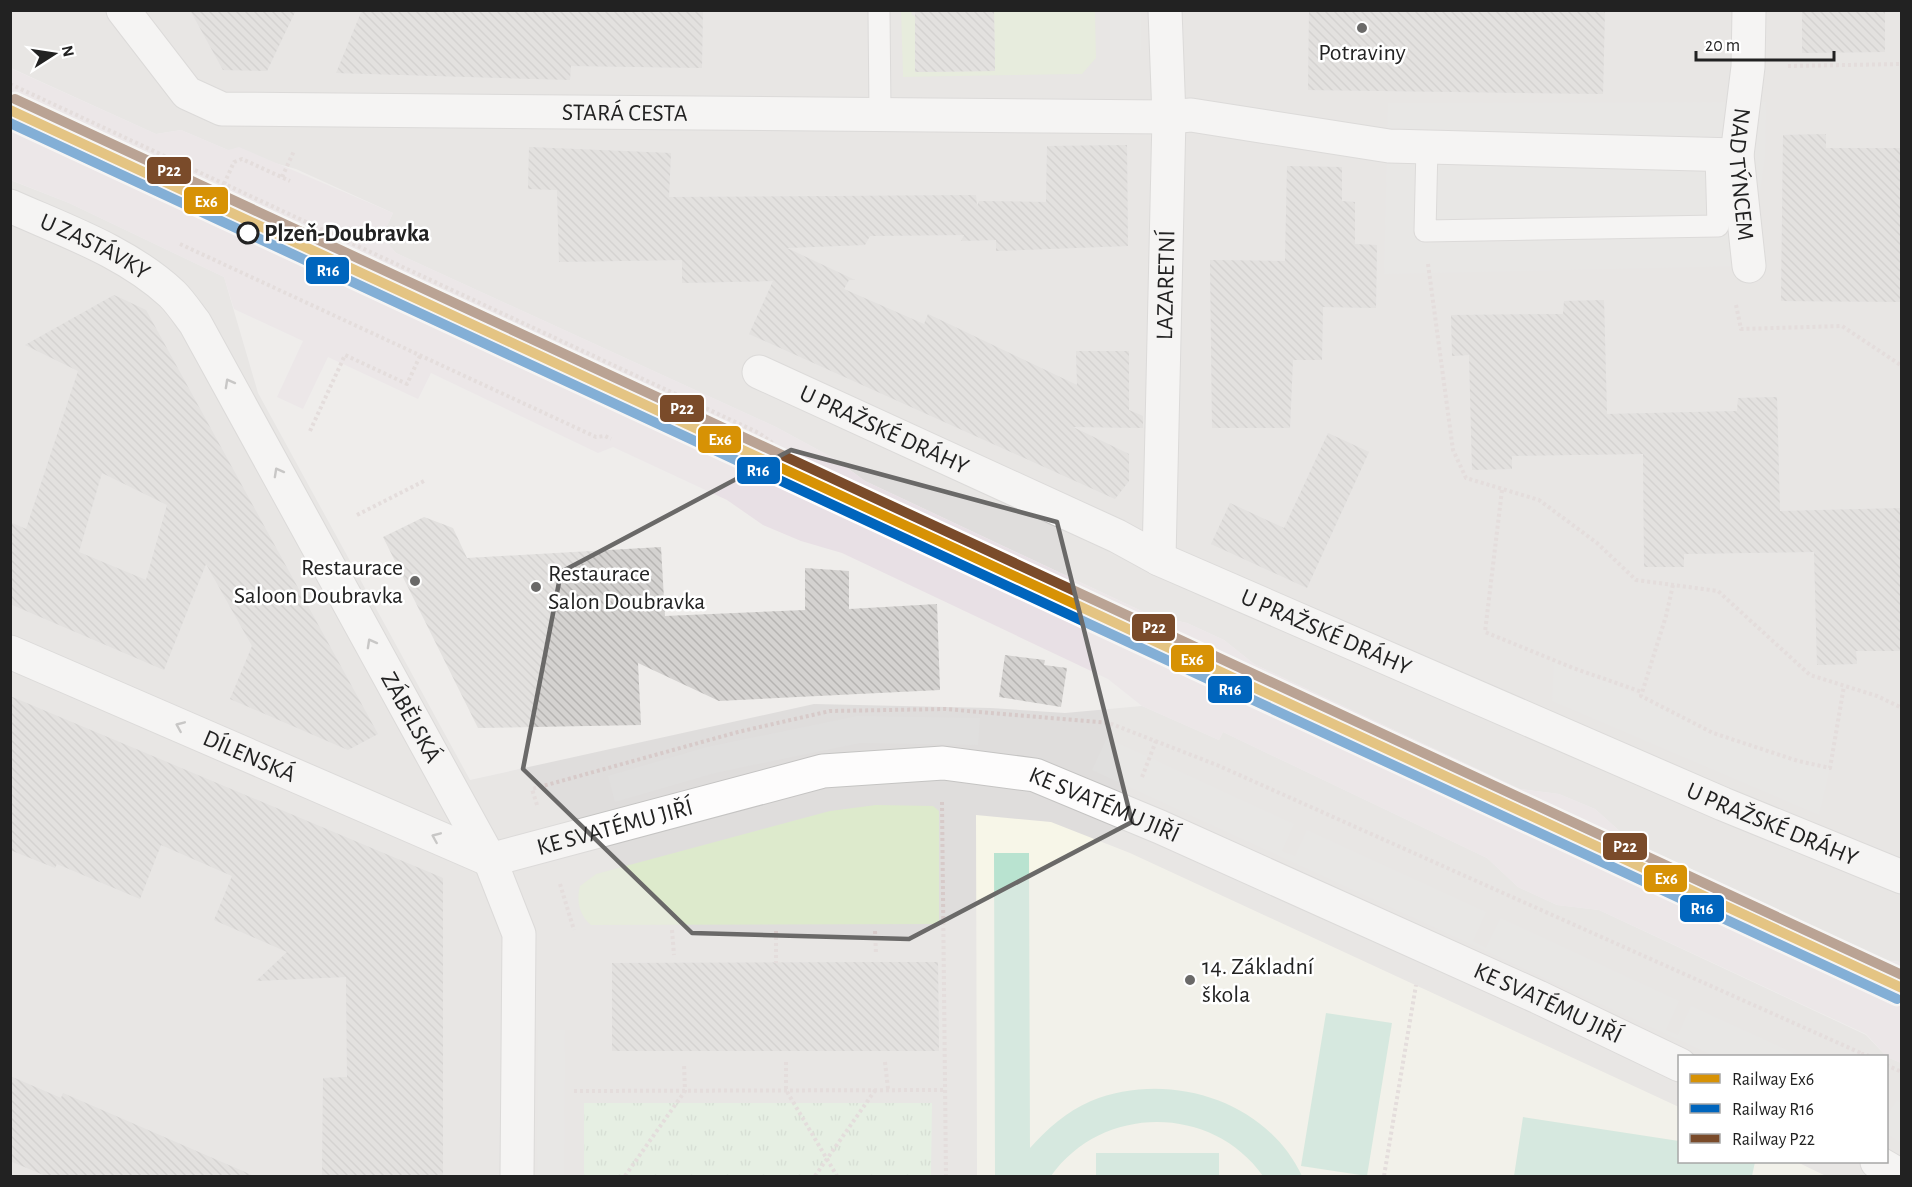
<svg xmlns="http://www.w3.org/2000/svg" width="1912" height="1187" font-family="'Alegreya Sans',sans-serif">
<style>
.residential{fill:#dfdddc;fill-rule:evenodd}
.industrial{fill:#e8e0e5}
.education{fill:#f7f6e8}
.grass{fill:#ddeacc}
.park{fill:url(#park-tufts)}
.pitch{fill:#b9e3d0}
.parking{fill:#e0dfde}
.building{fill:url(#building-back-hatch);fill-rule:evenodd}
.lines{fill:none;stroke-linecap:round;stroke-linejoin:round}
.lane-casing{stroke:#c5c4c3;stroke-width:23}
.street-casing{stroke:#c5c4c3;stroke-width:35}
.path{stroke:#d7cac9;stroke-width:4;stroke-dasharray:3 3;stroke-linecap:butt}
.lane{stroke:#fdfcfc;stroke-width:21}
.street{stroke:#fdfcfc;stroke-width:33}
.rail-1-casing{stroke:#fff;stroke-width:15}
.rail-2-casing{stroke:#fff;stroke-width:15}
.rail-3-casing{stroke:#fff;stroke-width:15}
.rail-1{stroke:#d79205;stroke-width:10}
.rail-2{stroke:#0065bd;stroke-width:10}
.rail-3{stroke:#7a4b2a;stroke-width:10}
.oneway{stroke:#9a9a9a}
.marked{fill:none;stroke:#6a6968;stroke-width:4.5;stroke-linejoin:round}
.poi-dot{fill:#6a6968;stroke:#fff;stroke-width:2}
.stop-dot{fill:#fff;stroke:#222;stroke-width:3}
.labels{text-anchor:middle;stroke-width:5;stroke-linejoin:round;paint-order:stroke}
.poi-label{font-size:24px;fill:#222;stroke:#fff;text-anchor:start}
.street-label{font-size:24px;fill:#222;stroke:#fff}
.stop-label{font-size:24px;font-weight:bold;fill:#222;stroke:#fff;text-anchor:start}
.line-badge{stroke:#fff;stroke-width:2}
.badge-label{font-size:16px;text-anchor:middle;font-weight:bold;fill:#fff}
</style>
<defs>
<pattern id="park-tufts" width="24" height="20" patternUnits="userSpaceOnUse" patternTransform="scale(1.5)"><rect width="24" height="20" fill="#dbf2da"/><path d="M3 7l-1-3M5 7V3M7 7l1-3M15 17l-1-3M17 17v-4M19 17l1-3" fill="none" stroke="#bccfbb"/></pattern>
<pattern id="building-back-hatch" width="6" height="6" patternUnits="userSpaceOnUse" patternTransform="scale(1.5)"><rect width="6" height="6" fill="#d4d2d0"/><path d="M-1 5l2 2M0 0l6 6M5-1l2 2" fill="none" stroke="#b6b4b2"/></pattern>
</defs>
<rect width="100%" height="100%" fill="#efedeb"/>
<g class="residential">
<polygon points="11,10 1901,11 1901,962 1881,960 1633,843 1595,809 1559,794 1520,789 1254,664 1224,640 1187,623 1148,614 865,481 835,459 776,427 396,253 382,237 393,213 296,169 228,150 181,130 156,134 11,68"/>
<path d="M10,180L69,203L224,277L258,393L470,780L814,704L991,708L1065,713L1142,706L1219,740L1223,732L1487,858L1518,887L1557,905L1599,910L1866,1035L1887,1057L1901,1063V1176H11ZM1680,1056H1886V1162H1680Z"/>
</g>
<polygon class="industrial" points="10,68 156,134 181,130 228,150 239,147 393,213 382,237 396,253 776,427 835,459 865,481 1148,614 1187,623 1224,640 1254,664 1520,789 1559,794 1595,809 1633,843 1881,960 1901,962 1901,1063 1887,1057 1866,1034 1599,910 1557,905 1518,887 1487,858 1223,732 1219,740 1142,706 1108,679 842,553 801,541 763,525 727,500 613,447 598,453 431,373 418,399 328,357 303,409 277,397 303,341 234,309 224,277 69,203 11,180"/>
<polygon class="education" points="976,815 1051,822 1130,853 1679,1107 1680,1162 1797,1162 1826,1176 977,1176"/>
<g class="grass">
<polygon points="901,11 911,11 912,15 915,16 915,72 995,71 994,11 1095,11 1096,58 1082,74 903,77"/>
<path d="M876,805L933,806L939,811V924L591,925C579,915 576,900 580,886L596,874L830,811Z"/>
</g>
<polygon class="park" points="584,1103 932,1103 931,1176 584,1176"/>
<g class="pitch">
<path d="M994,853H1029L1030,1148C1046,1130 1067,1111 1091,1101C1167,1070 1266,1099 1302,1176H1263C1212,1104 1102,1104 1051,1176H995Z"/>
<polygon points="1326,1013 1392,1023 1367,1176 1301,1166"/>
<polygon points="1523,1117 1679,1141 1680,1162 1755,1162 1752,1176 1514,1176"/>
<rect x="1096" y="1153" width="123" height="23"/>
</g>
<g class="parking">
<rect x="1110" y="11" width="31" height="39"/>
<polygon points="1766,102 1765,157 1749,266 1384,274 1388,103"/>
<polygon points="1554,660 1641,696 1713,733 1798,761 1830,768 1819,815 1552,701"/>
<polygon points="857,716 980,718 978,745 860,743 715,773 615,802 608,776 707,747"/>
<polygon points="1107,738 1294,824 1282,851 1295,856 1307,830 1486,912 1473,941 1486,948 1501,918 1679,1001 1666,1030 1678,1035 1691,1006 1800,1056 1714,1056 1092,770"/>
<polygon points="538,1030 565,1030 564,1176 537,1176"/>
<polygon points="1897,1100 1901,1103 1901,1143 1887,1134 1887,1116"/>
</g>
<g class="building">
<polygon points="190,10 296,10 267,71 223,70"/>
<polygon points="362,10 703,10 702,68 571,66 570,80 336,73"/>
<polygon points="915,10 994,10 995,71 915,72"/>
<polygon points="1309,10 1605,10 1603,94 1308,90"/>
<polygon points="1802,10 1885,10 1885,52 1802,53"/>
<polygon points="1826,134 1826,148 1902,148 1902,302 1781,301 1783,135"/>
<polygon points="1127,145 1128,246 996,251 996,240 961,241 964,235 870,236 865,245 787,248 855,280 849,280 844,289 924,324 928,314 1077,385 1076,351 1129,351 1129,410 1143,416 1143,428 1073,427 1129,454 1129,481 1115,499 749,334 773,281 682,283 682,260 559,262 557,190 528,189 529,147 671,153 669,197 976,195 977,206 979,201 1046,202 1047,146"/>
<polygon points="1287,166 1342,167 1342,201 1355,202 1355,244 1377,245 1376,308 1323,307 1322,360 1293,360 1290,428 1212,428 1210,260 1285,261"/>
<path d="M114,295L146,310L378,734L348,750L230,699L252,646L206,564L164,670L10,604V522L26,529L78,371L25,345ZM102,473L167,505L146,580L79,552Z"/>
<polygon points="1604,300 1607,414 1737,411 1738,398 1777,397 1780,511 1902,508 1902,651 1856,651 1857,664 1817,665 1814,552 1684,554 1684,567 1644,567 1643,454 1512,456 1512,469 1472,470 1469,355 1452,356 1451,315 1563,314 1564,301"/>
<polygon points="1328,433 1369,452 1307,588 1211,544 1230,503 1284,528"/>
<polygon points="424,517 453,528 467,558 661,547 665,616 805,610 805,568 849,571 849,609 937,604 940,690 719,701 638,663 641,725 478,728 383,537"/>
<polygon points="1005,655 1045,660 1044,665 1067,668 1061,707 999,697"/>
<polygon points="10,696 443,878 443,1176 322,1176 323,1078 347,1077 346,977 256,981 287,952 214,920 232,876 161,845 140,899 57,864 55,868 10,850"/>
<polygon points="877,962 938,962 939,1051 612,1051 612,963"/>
<polygon points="10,1076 61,1098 63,1093 254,1176 46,1176 10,1161"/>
</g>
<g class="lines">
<g class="lane-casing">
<g id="lane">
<polyline points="879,10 880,113"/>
<polyline points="1427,147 1425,231 1718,226 1716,155"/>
</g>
</g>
<g class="street-casing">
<g id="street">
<path id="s1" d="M123,10L187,93L222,109L1169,117L1191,115L1389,146L1737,155"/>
<path id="s2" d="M1749,10L1748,67L1737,155L1749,266"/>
<path id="s3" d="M10,206C66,231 127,252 172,294C181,303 188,314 195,323L490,860L519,934L517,1176"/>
<path id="s4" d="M759,372L1117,536L1159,559L1723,804L1902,877"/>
<path id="s5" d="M1159,559L1169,117L1165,10"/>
<path id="s6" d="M10,652L490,860"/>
<path id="s7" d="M490,860L823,771L943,763L1035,775L1160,827L1538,997L1680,1065"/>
<polyline points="1877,1162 1901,1176"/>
</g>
</g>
<g class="path">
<polyline points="1788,66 1902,64"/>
<polyline points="10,84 759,433 774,444"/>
<polyline points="282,177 294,151"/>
<polyline points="224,184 234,162 242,159 290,181"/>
<polyline points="180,244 596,437 605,436 611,439"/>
<polyline points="1428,264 1453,450 1466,478 1539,500 1597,543 1636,580 1718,591 1810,675 1877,696 1902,708"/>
<polyline points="1736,305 1741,329 1842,326 1902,366"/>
<polyline points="310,431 345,355 407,384 420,356"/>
<polyline points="1502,490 1485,632 1573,668 1642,692"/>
<polyline points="357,515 426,480"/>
<polyline points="1673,585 1666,616 1641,696 1713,733 1798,761 1830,768 1844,686"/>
<polyline points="1142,777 1156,741"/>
<polyline points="942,802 946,1176"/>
<polyline points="537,805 532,789 738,732 830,711 945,709 1109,723 1217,765 1863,1054"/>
<polyline points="560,884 574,930"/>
<polyline points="672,930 674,955"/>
<polyline points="776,931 776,963"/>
<polyline points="875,931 876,954"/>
<polyline points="1862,1056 1863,1054 1869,1056"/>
<polyline points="786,1062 786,1090 837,1176"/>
<polyline points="885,1062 888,1089"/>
<polyline points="1886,1065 1902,1072"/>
<polyline points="574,1091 946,1090"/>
<polyline points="625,1176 685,1091 684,1064"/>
<polyline points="815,1176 876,1089"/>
<polyline points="1384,1176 1416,985"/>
</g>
<use href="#lane" class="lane"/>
<use href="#street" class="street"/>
<g class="rail-1-casing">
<polyline id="rail-1" points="10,110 1902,988"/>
</g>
<g class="rail-2-casing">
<polyline id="rail-2" points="10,123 1897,999"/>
</g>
<g class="rail-3-casing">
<polyline id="rail-3" points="15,99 1902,975"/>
</g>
<use href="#rail-1" class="rail-1"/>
<use href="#rail-2" class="rail-2"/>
<use href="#rail-3" class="rail-3"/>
</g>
<defs><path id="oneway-chevron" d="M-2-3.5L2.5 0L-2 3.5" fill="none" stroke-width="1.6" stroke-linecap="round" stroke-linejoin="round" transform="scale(1.5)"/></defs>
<g class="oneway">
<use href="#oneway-chevron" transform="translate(229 383) rotate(-119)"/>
<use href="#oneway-chevron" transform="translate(278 472) rotate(-119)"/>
<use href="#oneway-chevron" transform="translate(371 643) rotate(-119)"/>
<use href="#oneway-chevron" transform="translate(180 726) rotate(-157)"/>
<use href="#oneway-chevron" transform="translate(436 837) rotate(-157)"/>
</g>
<path d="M0 0H1912V1187H0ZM791,450L1057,522L1132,822L909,939L692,933L523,769L561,572Z" fill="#efedeb" fill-opacity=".55" fill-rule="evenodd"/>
<path class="marked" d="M791,450L1057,522L1132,822L909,939L692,933L523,769L561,572Z"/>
<g class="poi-dot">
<circle cx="1362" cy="28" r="6"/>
<circle cx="415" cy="581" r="6"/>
<circle cx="536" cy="587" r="6"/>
<circle cx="1190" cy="980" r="6"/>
</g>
<circle class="stop-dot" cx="248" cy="233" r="10"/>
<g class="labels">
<g class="poi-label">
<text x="1362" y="60" text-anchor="middle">Potraviny</text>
<text x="403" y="575" text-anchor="end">Restaurace<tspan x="403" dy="28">Saloon Doubravka</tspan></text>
<text x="548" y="581">Restaurace<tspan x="548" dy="28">Salon Doubravka</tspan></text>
<text x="1202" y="974">14. Základní<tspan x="1202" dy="28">škola</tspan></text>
</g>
<g class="street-label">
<text dy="8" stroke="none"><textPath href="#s1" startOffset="546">STARÁ CESTA</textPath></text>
<text dy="8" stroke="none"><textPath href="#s2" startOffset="165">NAD TÝNCEM</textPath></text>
<text dy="8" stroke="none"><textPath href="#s3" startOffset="94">U ZASTÁVKY</textPath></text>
<text dy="8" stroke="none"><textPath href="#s5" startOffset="274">LAZARETNÍ</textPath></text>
<text dy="8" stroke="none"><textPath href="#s4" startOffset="138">U PRAŽSKÉ DRÁHY</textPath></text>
<text dy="8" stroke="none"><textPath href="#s4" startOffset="624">U PRAŽSKÉ DRÁHY</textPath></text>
<text dy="8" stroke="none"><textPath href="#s3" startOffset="672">ZÁBĚLSKÁ</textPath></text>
<text dy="8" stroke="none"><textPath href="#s6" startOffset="261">DÍLENSKÁ</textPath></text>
<text dy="8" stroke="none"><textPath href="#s7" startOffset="633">KE SVATÉMU JIŘÍ</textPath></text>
<text dy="8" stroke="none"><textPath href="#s4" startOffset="1110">U PRAŽSKÉ DRÁHY</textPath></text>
<text dy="8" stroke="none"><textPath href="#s7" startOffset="129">KE SVATÉMU JIŘÍ</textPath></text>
<text dy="8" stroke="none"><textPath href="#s7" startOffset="1119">KE SVATÉMU JIŘÍ</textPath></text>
</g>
<g class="stop-label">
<text x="264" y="241">Plzeň-Doubravka</text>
</g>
</g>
<g class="line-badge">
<rect x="146" y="156" width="46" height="29" rx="6" fill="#7a4b2a"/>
<rect x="183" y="186" width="46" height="29" rx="6" fill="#d79205"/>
<rect x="305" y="256" width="45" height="29" rx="6" fill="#0065bd"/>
<rect x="659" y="394" width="46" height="29" rx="6" fill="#7a4b2a"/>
<rect x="697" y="425" width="45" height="29" rx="6" fill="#d79205"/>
<rect x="736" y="456" width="45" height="29" rx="6" fill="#0065bd"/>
<rect x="1131" y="613" width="45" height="29" rx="6" fill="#7a4b2a"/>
<rect x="1170" y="644" width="45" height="29" rx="6" fill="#d79205"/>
<rect x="1207" y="675" width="46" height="29" rx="6" fill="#0065bd"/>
<rect x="1602" y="832" width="46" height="29" rx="6" fill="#7a4b2a"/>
<rect x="1643" y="864" width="45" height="29" rx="6" fill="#d79205"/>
<rect x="1679" y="894" width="46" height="29" rx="6" fill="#0065bd"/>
</g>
<g class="badge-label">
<text x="169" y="176">P22</text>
<text x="206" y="207">Ex6</text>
<text x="328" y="276">R16</text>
<text x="682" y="414">P22</text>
<text x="720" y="445">Ex6</text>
<text x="758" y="476">R16</text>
<text x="1154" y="633">P22</text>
<text x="1192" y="665">Ex6</text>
<text x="1230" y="695">R16</text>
<text x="1625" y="852">P22</text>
<text x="1666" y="884">Ex6</text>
<text x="1702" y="914">R16</text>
</g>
<rect width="1912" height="1187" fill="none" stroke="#222222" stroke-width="24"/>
<rect x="1678" y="1055" width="210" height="108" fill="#ffffff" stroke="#a7a7a7" stroke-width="1.5"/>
<rect x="1690" y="1074" width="30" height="9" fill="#d79205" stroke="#a7a7a7" stroke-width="1.5"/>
<text x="1732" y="1085" font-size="18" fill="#222222">Railway Ex6</text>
<rect x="1690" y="1104" width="30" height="9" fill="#0065bd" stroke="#a7a7a7" stroke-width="1.5"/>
<text x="1732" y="1115" font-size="18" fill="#222222">Railway R16</text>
<rect x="1690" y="1134" width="30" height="9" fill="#7a4b2a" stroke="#a7a7a7" stroke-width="1.5"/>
<text x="1732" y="1145" font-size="18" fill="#222222">Railway P22</text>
<g transform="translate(54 54) rotate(78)" stroke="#ffffff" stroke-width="4.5" paint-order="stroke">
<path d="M0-4.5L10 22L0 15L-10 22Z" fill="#222222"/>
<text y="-9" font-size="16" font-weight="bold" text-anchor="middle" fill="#222222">N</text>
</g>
<path d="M1696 51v9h138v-9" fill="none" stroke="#222222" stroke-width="3"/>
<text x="1705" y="51" font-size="18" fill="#222222" stroke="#ffffff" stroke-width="4.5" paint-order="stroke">20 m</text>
</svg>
